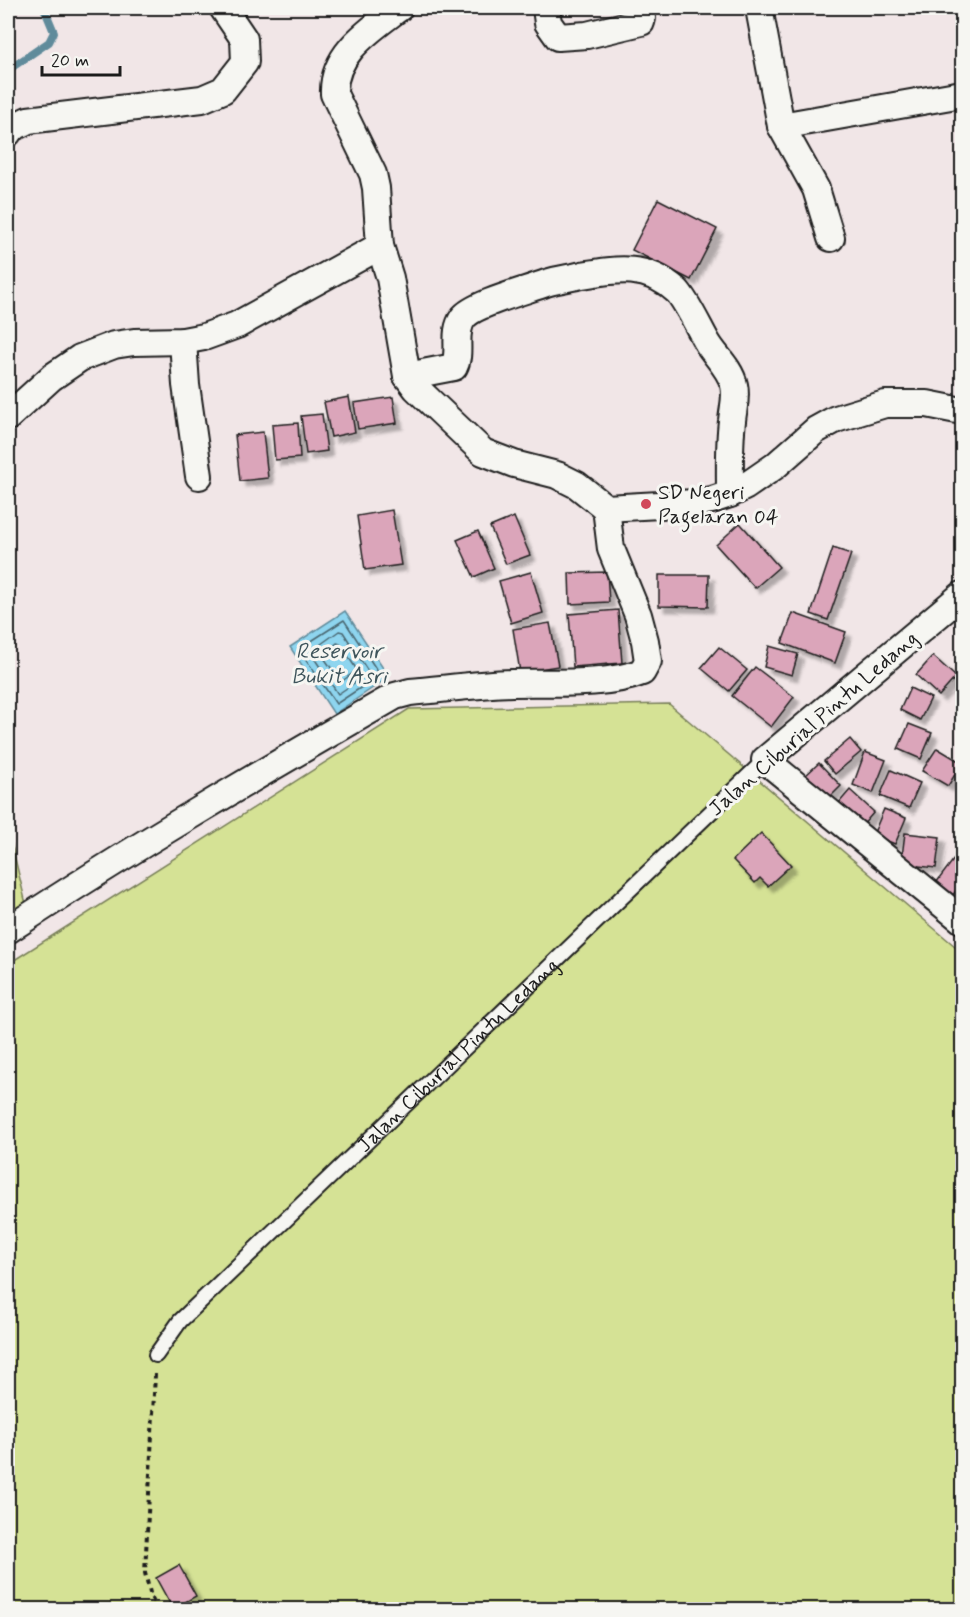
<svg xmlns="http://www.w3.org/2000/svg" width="970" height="1617" font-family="Mynerve,sans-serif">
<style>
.green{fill:#d5e295;stroke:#787f58;stroke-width:1.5}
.water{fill:#8ed5ef;stroke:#608b9b;stroke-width:1.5}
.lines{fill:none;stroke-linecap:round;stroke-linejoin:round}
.shore{stroke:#4a6670;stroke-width:1.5}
.stream{stroke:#608b9b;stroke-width:8}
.building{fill:#dba5ba;stroke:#1c1c1c;stroke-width:1.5;filter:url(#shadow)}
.service-casing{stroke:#1c1c1c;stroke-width:18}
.minor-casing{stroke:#1c1c1c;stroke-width:30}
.path{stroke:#1c1c1c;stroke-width:4;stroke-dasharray:4.5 4.5;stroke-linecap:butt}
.service{stroke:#f6f6f2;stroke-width:14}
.minor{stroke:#f6f6f2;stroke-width:26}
.poi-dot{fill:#d1495b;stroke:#f6f6f2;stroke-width:2}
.labels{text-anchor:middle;stroke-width:6;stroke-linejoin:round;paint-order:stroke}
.poi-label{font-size:21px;fill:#1c1c1c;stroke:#f6f6f2;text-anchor:start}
.street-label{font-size:21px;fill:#1c1c1c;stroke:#f6f6f2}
.water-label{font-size:22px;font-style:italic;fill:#3e545b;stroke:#f6f6f2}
</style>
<defs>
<filter id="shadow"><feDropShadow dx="5.5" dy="5.5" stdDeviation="1.5" flood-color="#0004"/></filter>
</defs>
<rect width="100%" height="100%" fill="#f1e6e7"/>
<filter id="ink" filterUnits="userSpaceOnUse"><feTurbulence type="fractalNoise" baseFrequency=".0167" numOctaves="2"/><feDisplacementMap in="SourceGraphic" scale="12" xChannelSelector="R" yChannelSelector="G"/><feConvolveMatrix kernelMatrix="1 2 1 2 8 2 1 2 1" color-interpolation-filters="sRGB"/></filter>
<g filter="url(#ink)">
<g class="green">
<polygon points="669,704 962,952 962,1609 8,1610 8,964 409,709"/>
<polygon points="11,842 26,904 8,916 8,843"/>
</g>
<polygon class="water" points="345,611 389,677 334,714 290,647"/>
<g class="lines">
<g class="shore">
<polygon points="344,620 380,675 336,704 299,649"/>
<polygon points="339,631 343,632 369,673 338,694 310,652"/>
<polygon points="337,643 340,644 357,670 341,682 322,655"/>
</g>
<polyline class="stream" points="8,70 49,42 54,32 44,8"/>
</g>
<g class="building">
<polygon points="658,199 717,229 691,280 632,250"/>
<polygon points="349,397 355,432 331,437 324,402"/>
<polygon points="393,397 397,423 358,429 354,403"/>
<polygon points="322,414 327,451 306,454 301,416"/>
<polygon points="298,423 300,458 275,460 272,425"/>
<polygon points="263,432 268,478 240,481 235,435"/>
<polygon points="392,510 401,565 365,570 357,516"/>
<polygon points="514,517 530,555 506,564 490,527"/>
<polygon points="740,523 779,567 755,588 716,545"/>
<polygon points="478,531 494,568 474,577 457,540"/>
<polygon points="833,548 851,554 828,620 811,614"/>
<polygon points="531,572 543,613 511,623 499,581"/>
<polygon points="607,572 609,602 570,604 569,573"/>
<polygon points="659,575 709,575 708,607 659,606"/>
<polygon points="618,610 622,663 573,667 569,614"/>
<polygon points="793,613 846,632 835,663 782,643"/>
<polygon points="550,623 558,666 520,672 513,629"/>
<polygon points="769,646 798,654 792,675 764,667"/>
<polygon points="719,647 747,670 729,691 701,668"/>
<polygon points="933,656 956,677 939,696 916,675"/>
<polygon points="755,667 794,697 771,727 732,696"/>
<polygon points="910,688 931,698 920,720 900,710"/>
<polygon points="909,724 932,733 921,759 898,749"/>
<polygon points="850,739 861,752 835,774 824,761"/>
<polygon points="937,748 962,763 948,786 922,771"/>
<polygon points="865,752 886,760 873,793 853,785"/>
<polygon points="819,763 841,786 829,798 806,775"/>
<polygon points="891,770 920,783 909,808 880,796"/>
<polygon points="850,790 874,812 862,826 838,804"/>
<polygon points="884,809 906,818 895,844 873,835"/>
<polygon points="761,833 791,865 768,886 760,878 755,883 733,860"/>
<polygon points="905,833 940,837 936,868 901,864"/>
<polygon points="957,855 962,859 962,882 953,895 936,883"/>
<polygon points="179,1565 196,1596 173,1609 156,1578"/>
</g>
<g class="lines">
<g class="service-casing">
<g id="service">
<path id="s1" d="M156,1355L180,1321L765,760"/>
</g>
</g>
<g class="minor-casing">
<g id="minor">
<path d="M399,8C370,30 332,54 334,94L373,174L376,188L380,246L390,278L407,376L416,388L483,452L514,464L557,475L577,485L606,508L695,503L712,500L730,494L746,486L775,466L816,430L836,419L885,404H927L962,411"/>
<polyline points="546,8 548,23 558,37 587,35 641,22 642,18 640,8"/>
<polyline points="759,8 781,126 816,189 831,238"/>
<polyline points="781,126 962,94"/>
<polyline points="8,133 10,129 28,120 202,99 223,90 245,62 244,39 223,8"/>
<polyline points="183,341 186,385 199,476"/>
<path d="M407,376L454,367C462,352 452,333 463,318C473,304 528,290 546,283C558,279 570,278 582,275C618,269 647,264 677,291C686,300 700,330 707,342C715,356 730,368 734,385C737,397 733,409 732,421C729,445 730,470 730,494"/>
<polyline points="8,417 52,377 80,358 114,345 134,342 183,341 204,337 237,325 380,246"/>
<polyline points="962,595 765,760 962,920"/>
<path d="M8,930C134,847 264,771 395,696L410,692C444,689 478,684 512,683C550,682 607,686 642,672L648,661L645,641L638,615L611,549L606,508"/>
</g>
</g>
<polyline class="path" points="155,1374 145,1573 151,1597 158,1610"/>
<use href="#service" class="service"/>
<use href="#minor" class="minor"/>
</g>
</g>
<circle class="poi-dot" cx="646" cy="504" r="6"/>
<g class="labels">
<g class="poi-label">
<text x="658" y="499">SD Negeri<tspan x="658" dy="24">Pagelaran 04</tspan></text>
</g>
<g class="street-label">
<text transform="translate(813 723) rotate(-41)" y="7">Jalan Ciburial Pintu Ledang</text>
<text dy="7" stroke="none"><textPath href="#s1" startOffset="426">Jalan Ciburial Pintu Ledang</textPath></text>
</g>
<g class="water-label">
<text x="339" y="658">Reservoir<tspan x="339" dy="25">Bukit Asri</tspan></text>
</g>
</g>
<rect width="970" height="1617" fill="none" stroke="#f6f6f2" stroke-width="30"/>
<rect x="15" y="15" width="940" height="1587" fill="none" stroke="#1c1c1c" stroke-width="2" filter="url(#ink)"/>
<path d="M42 66v9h78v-9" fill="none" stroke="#1c1c1c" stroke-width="3"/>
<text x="51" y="66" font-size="18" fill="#1c1c1c" stroke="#f6f6f2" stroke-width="4.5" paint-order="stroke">20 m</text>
</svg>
